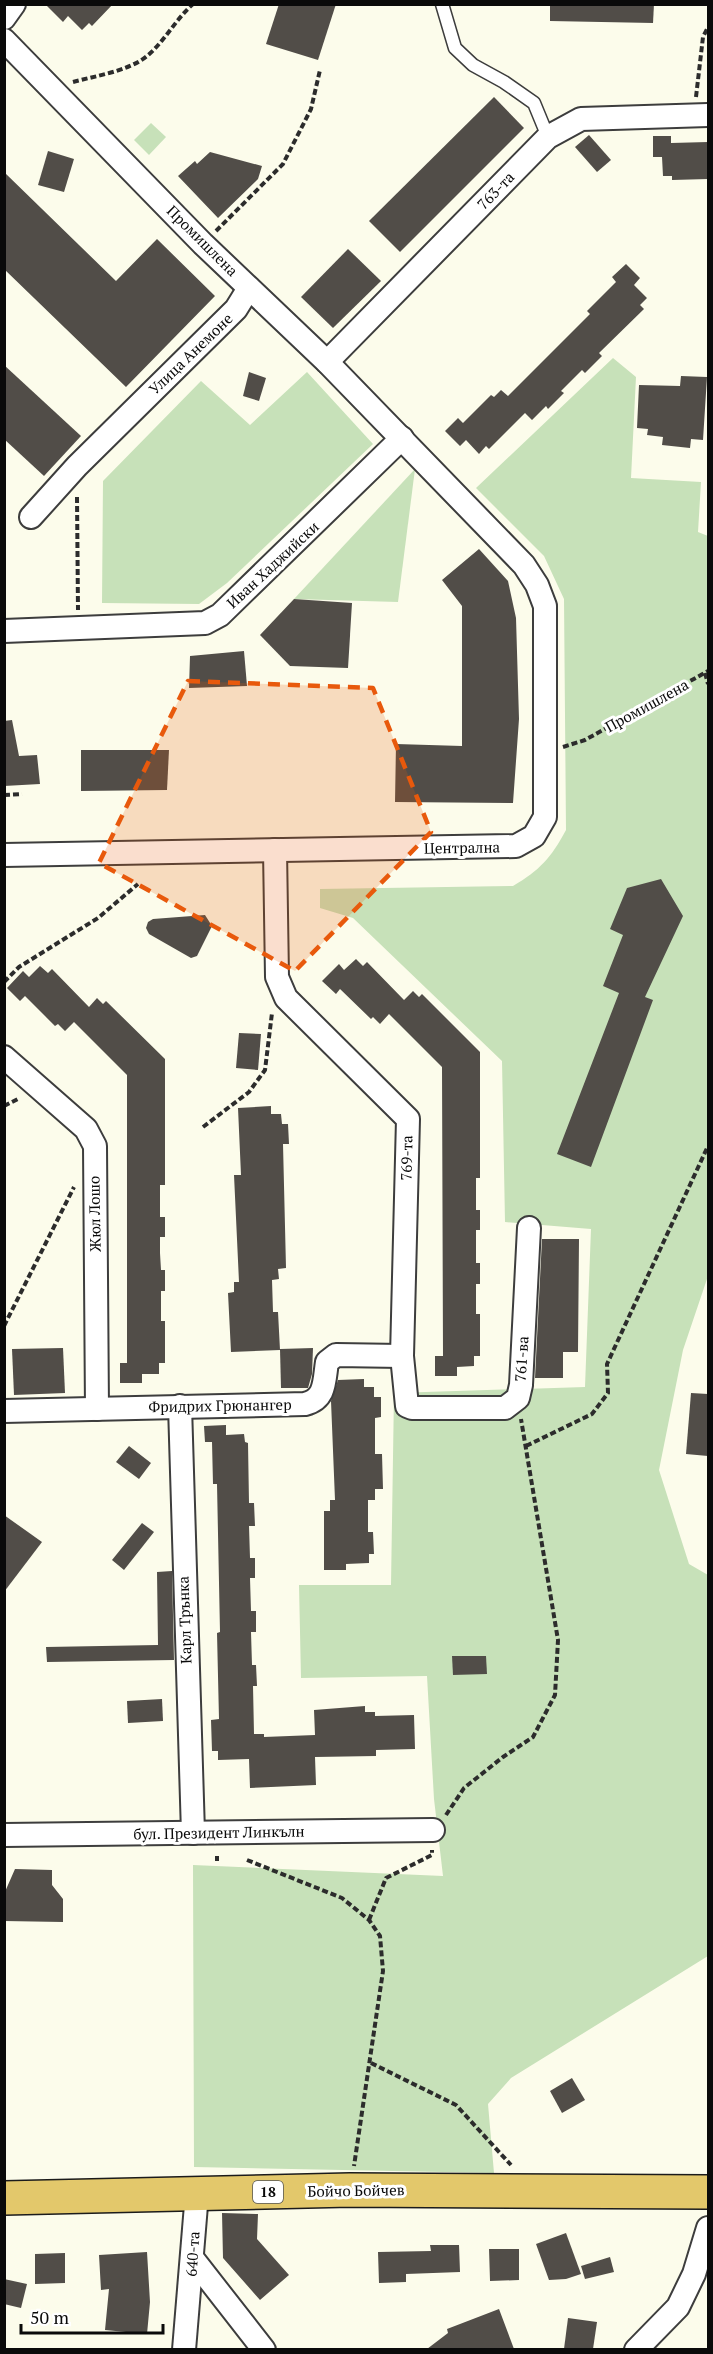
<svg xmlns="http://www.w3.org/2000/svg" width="713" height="2354" font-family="'PT Serif',serif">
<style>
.green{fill:#c7e1b9}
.building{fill:#514d48}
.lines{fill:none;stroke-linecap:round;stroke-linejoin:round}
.service-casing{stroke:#3d3d3d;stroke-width:15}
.minor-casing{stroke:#3d3d3d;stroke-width:26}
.trunk-casing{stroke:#1b1b1b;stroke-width:36}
.path{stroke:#2c2c2c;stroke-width:4;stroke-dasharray:6 3;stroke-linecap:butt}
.service{stroke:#fff;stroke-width:12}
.minor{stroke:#fff;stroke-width:22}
.trunk{stroke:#e3c86b;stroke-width:33}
.marked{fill:#e8590c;fill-opacity:0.2;stroke:#e8590c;stroke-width:4.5;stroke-dasharray:12 8;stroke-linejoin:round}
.labels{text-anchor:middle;stroke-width:6;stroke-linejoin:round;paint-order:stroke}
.shield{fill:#fff;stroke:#545454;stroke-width:1.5}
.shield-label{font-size:14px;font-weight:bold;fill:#0a0a0a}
.street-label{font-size:15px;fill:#0a0a0a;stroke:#fff}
</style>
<rect width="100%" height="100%" fill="#fcfceb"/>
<g class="green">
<polygon points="151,123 166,137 149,155 134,140"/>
<path d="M613,358L636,377L631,478L701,482L698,532L708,536V1276L683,1350L659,1470L689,1564L708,1575V1956L511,2078L488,2104L494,2173L194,2167L193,1865L443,1876L434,1799L427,1676L301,1678L299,1585H391L394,1393L585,1387L591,1229L505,1222L502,1061L353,918L320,908V889L513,886C540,870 551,858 566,830L564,599L544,556L476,488Z"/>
<polygon points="307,372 373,444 227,583 199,604 102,603 103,481 201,381 250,425"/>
<polygon points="415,469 398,602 294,599"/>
</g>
<g class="building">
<polygon points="45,4 113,4 92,26 89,23 82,30 68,16 63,22"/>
<polygon points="279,4 336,4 318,60 266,44"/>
<polygon points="550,4 654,4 653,23 550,21"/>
<polygon points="494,97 524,128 400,252 369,221"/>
<polygon points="589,135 611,160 597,172 575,147"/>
<polygon points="653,136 671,136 671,143 708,142 708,179 672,180 672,176 663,176 662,157 653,157"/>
<polygon points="48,151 74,159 64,192 38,185"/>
<polygon points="210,152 262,166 258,179 218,218 178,176 195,161 197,164"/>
<polygon points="4,172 116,281 157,239 215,296 126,387 4,269"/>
<polygon points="348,249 381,281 333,328 301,297"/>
<polygon points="626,264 640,278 634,285 647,298 640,305 644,309 599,353 602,356 585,373 582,370 561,391 564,393 548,409 546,406 532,420 525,413 489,449 486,446 479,454 466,440 460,446 445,431 458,418 463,423 491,395 494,397 501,390 508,396 590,314 587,311 616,282 612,277"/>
<polygon points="4,365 81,436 44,476 4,439"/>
<polygon points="249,372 266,378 259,401 243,396"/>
<polygon points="681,376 707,377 703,440 691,439 690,448 662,445 663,437 647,435 648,429 637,428 639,385 680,386"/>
<polygon points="479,549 508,581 516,618 519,719 513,803 395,802 396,744 462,746 462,606 442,580"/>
<polygon points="294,599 352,603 348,668 290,666 260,635"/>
<polygon points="244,651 247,686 189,688 190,656"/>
<polygon points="12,720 19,756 37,755 40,784 4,786 4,721"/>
<polygon points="81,750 169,750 167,790 81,791"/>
<polygon points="661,879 683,916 645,997 653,1000 591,1167 557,1154 619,993 603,986 623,935 610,929 627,888"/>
<polygon points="205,915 212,926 197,956 191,958 149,934 146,928 148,922 153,919"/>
<polygon points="356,959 363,966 367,962 404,1000 413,991 419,997 422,994 480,1052 480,1178 476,1178 476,1210 480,1210 480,1230 476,1230 476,1263 480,1263 480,1284 476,1284 476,1314 480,1314 480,1356 474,1356 474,1366 457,1367 457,1376 435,1376 435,1356 443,1356 442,1067 389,1014 380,1024 373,1017 371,1019 340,989 336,994 322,981 339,964 344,970"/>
<polygon points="40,966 48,973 52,969 89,1007 97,998 103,1004 106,1001 165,1059 165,1185 160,1185 160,1217 165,1217 165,1237 160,1237 160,1253 161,1270 165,1270 165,1291 161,1291 161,1321 165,1321 165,1363 159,1363 159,1374 142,1374 142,1383 120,1383 120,1363 127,1363 127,1075 74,1022 65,1031 58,1024 55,1026 25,996 20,1001 7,988 23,971 29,977"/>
<polygon points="239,1033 261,1034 258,1070 236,1068"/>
<polygon points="271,1106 271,1114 281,1114 282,1124 288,1124 289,1144 283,1144 286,1268 278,1269 279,1279 272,1280 273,1312 278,1312 280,1350 231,1352 228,1293 234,1292 234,1282 239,1282 234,1175 241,1175 238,1108"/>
<polygon points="542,1239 579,1239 578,1352 563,1352 563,1378 535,1378"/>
<polygon points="63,1348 65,1393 14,1395 12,1349"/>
<polygon points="313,1348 312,1374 308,1388 281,1388 280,1349"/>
<polygon points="364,1379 364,1387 374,1387 374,1397 381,1397 381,1417 375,1418 375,1454 382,1454 383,1489 375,1489 375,1500 368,1500 368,1532 373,1532 374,1554 369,1554 369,1563 346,1564 346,1570 324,1570 324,1511 330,1511 330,1500 335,1500 331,1401 338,1380"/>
<polygon points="691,1393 708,1394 708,1456 686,1454"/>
<polygon points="226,1425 226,1435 244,1434 245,1442 248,1443 249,1503 254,1503 255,1526 249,1526 250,1558 255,1558 255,1578 250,1578 251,1611 256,1611 256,1632 251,1632 252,1665 256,1665 257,1686 253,1686 254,1734 264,1734 264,1737 315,1735 314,1710 365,1706 365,1712 375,1712 375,1716 414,1715 415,1749 376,1750 376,1756 315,1757 316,1785 250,1788 249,1759 218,1760 218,1751 212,1751 211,1720 219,1719 217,1633 220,1632 217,1484 213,1484 212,1442 205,1442 204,1426"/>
<polygon points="129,1446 151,1463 139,1479 116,1462"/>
<polygon points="4,1515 42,1542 4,1592"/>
<polygon points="142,1523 154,1532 124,1570 112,1560"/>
<polygon points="172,1571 174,1660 47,1662 46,1647 158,1645 157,1572"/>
<polygon points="452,1656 486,1656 487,1674 453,1675"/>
<polygon points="162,1699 163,1721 128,1723 127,1701"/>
<polygon points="15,1869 52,1870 52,1885 63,1899 63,1922 4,1921 4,1894"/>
<polygon points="572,2078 585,2100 562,2113 550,2091"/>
<polygon points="222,2213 258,2214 257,2239 289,2275 260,2300 223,2258"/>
<polygon points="566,2233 581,2274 566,2279 549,2280 536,2244"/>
<polygon points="430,2245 459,2245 460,2272 406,2274 406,2282 379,2283 378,2252 431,2251"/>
<polygon points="489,2249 519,2249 519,2280 490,2281"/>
<polygon points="147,2252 150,2302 147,2334 105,2330 109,2289 101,2290 99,2255"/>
<polygon points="65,2253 65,2283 35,2284 35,2254"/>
<polygon points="610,2257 614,2272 585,2279 581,2266"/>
<polygon points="4,2279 27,2284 21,2308 4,2304"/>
<polygon points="499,2309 514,2349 427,2349 448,2333 447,2329"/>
<polygon points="568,2318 597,2322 593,2349 564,2349"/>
</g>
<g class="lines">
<g class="service-casing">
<polyline id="service" points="442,4 455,48 473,65 504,82 534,103 548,137"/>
</g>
<g class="minor-casing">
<g id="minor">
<polyline points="4,18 14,4"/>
<polyline points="4,40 203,244 327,362 524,565 537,585 545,606 545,817 534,836 516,846 4,855"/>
<polyline points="327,362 548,137 581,119 708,115"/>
<polyline points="31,517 77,466 236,309 249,288"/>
<polyline points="4,631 205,623 220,615 402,438"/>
<polyline points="275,850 277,977 286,998 408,1119 402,1356 407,1406 412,1408 505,1408 518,1398 521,1385 529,1228"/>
<polyline points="4,1057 86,1129 95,1146 97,1409"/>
<polyline points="180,1406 193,1833"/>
<path d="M4,1411L305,1404C326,1399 324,1381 327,1362L336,1355L402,1356"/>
<polyline points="4,1835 433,1830"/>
<polyline points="193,2259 264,2350"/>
<polyline points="184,2350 197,2193"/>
<polyline points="636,2350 678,2307 694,2274 708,2228"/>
</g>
</g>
<g class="trunk-casing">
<polyline id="trunk" points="4,2198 350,2190 708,2192"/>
</g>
<g class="path">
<path d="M73,82C95,76 129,71 147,56C165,41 175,20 193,4"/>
<polyline points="696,97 703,37 708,27"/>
<polyline points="216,231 283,164 311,109 320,70"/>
<polyline points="77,497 78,610"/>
<polyline points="705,673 708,684"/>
<polyline points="563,747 585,740 708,671"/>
<polyline points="4,795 22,794"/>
<polyline points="4,982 19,967 98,918 138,884"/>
<polyline points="4,1106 20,1098"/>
<polyline points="203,1127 249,1092 265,1070 272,1013"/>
<polyline points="4,1326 74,1187"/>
<polyline points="526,1446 592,1414 608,1393 607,1364 708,1146"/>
<polyline points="446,1815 464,1788 503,1757 533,1737 555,1695 558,1640 521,1419"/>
<polyline points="247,1860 342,1898 369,1920 380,1936 383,1971 354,2166"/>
<polyline points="217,1861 217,1856"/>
<polyline points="369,1920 386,1878 432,1855 432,1850"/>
<polyline points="371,2063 456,2105 511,2165"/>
</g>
<use href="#service" class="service"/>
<use href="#minor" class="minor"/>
<use href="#trunk" class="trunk"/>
</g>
<path class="marked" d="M188,681L373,688L431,832L295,971L99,863Z"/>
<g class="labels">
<rect class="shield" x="253" y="2181" width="30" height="22" rx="4.5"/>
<g class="shield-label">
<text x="268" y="2197">18</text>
</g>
<g class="street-label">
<text transform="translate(496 191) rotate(-46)" y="5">763-та</text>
<text transform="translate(202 241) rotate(45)" y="5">Промишлена</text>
<text transform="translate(191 354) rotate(-44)" y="5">Улица Анемоне</text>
<text transform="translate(273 565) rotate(-43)" y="5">Иван Хаджийски</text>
<text transform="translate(647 706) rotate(-29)" y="5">Промишлена</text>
<text transform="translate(462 848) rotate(-1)" y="5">Централна</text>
<text transform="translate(407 1158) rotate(-89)" y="5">769-та</text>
<text transform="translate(95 1214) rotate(-91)" y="5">Жюл Лошо</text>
<text transform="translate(522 1359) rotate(-86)" y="5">761-ва</text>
<text transform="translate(220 1406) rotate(-1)" y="5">Фридрих Грюнангер</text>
<text transform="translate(185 1620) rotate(-92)" y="5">Карл Трънка</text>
<text transform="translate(219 1833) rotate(-1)" y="5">бул. Президент Линкълн</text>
<text transform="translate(356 2191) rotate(-1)" y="5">Бойчо Бойчев</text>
<text transform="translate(193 2254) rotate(-86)" y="5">640-та</text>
</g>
</g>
<rect width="713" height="2354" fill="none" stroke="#0a0a0a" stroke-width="12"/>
<path d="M21 2324v9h142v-9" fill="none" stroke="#0a0a0a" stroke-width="3"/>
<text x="30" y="2324" font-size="18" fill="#0a0a0a" stroke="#ffffff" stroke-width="4.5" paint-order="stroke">50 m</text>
</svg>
